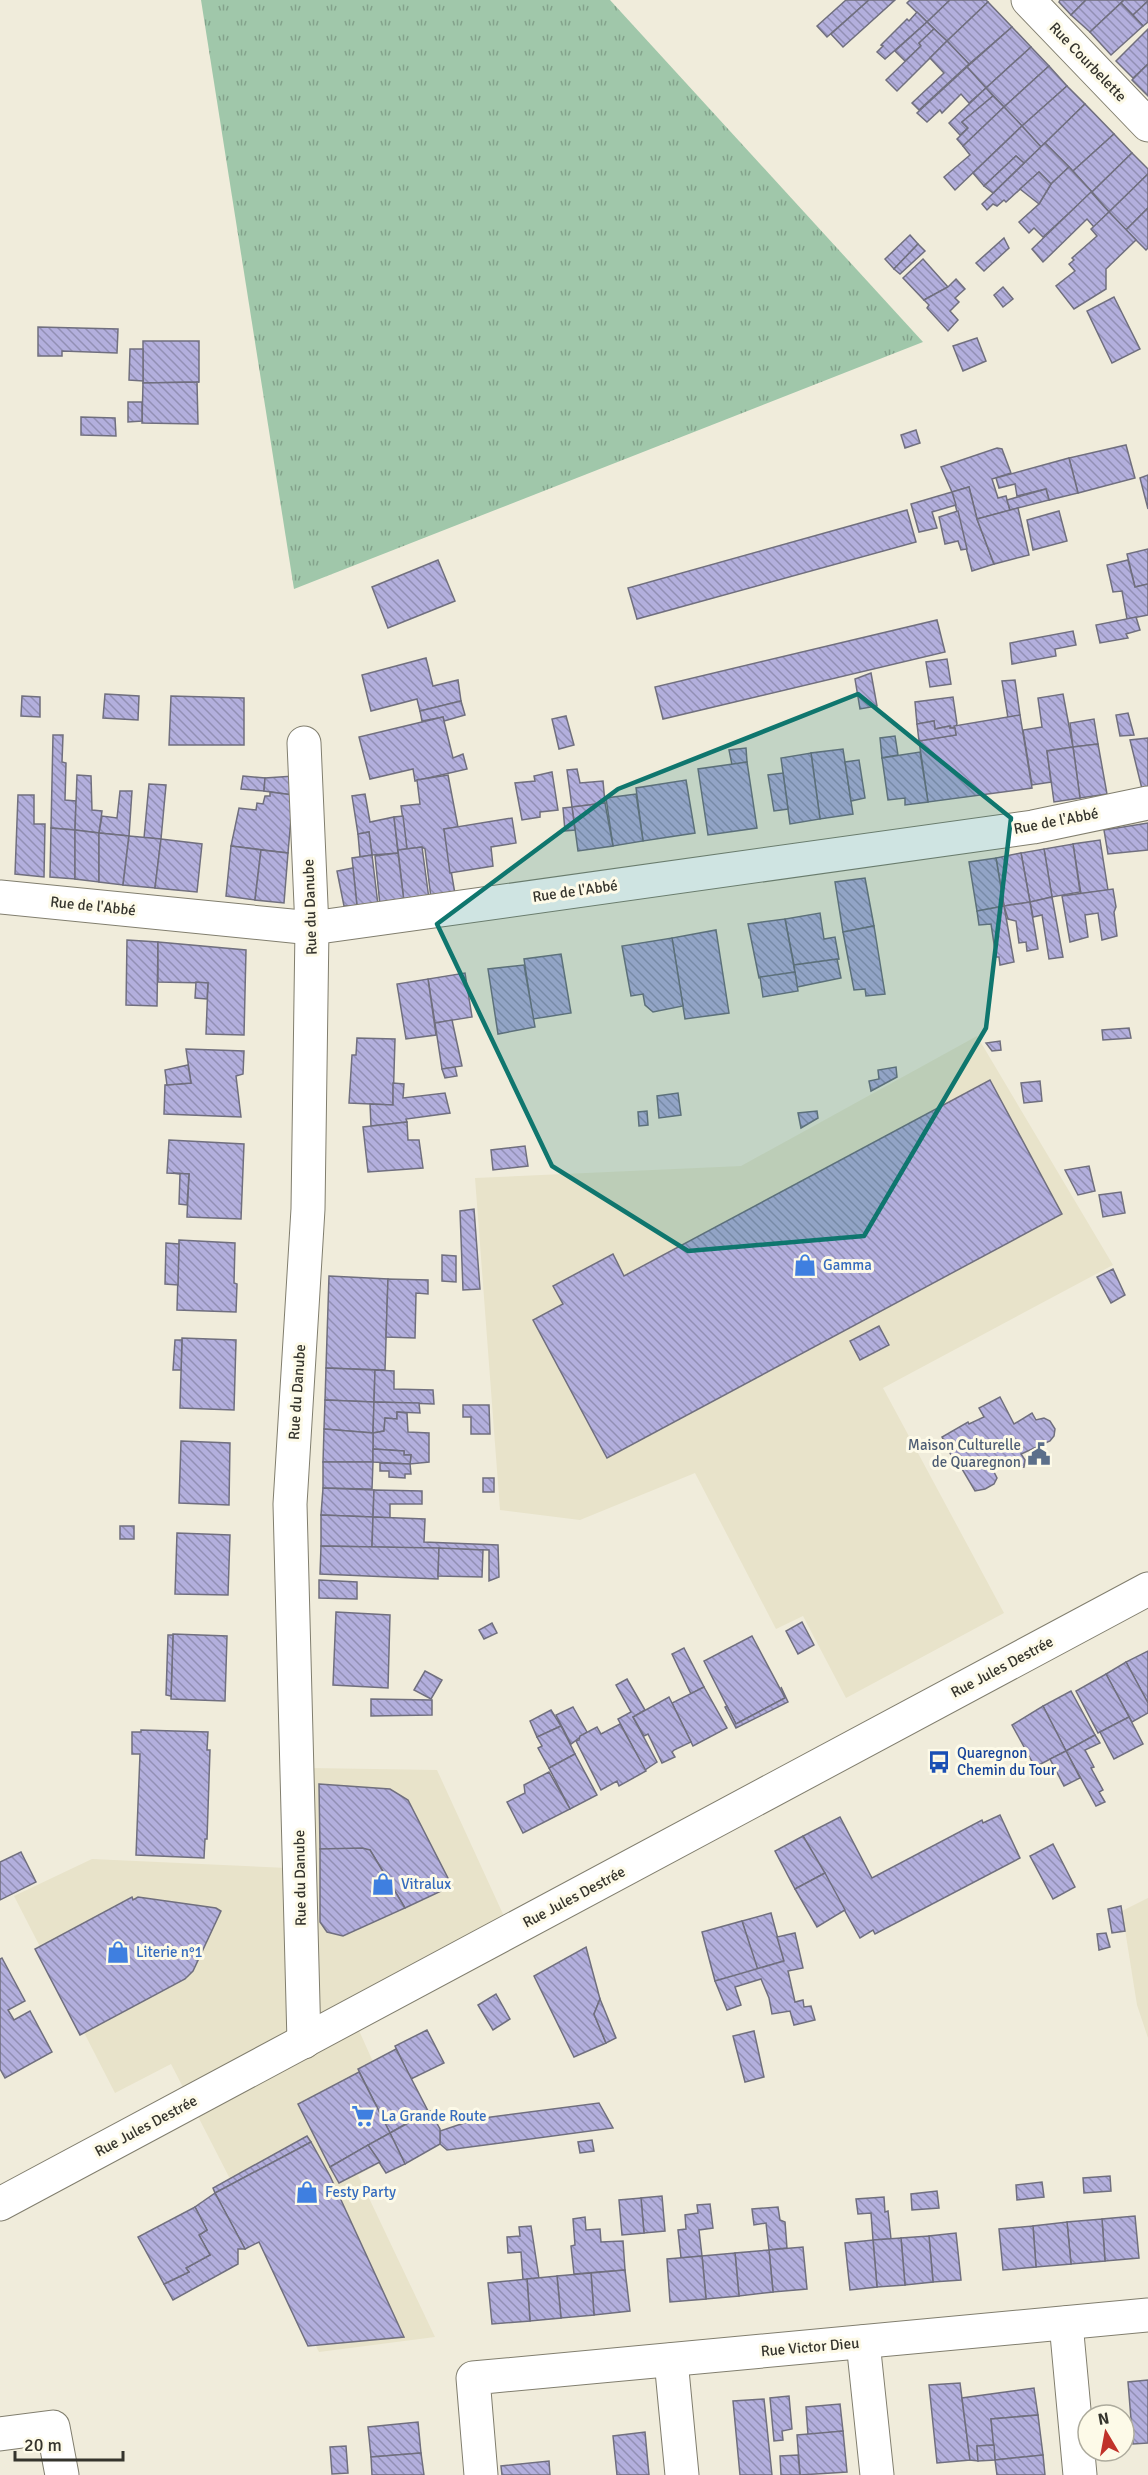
<svg xmlns="http://www.w3.org/2000/svg" width="1148" height="2475" font-family="Signika,sans-serif">
<style>
.built{fill:#e8e3ca}
.grass{fill:url(#grass-tufts)}
.building{fill:url(#building-back-hatch);stroke:#706f7e;stroke-width:1.5}
.lines{fill:none;stroke-linecap:round;stroke-linejoin:round}
.street-casing{stroke:#817e6e;stroke-width:35}
.primary-casing{stroke:#817e6e;stroke-width:35}
.street{stroke:#fff;stroke-width:33}
.primary{stroke:#fff;stroke-width:33}
.marked{fill:#0f766e;fill-opacity:0.2;stroke:#0f766e;stroke-width:4.5;stroke-linejoin:round}
.labels{text-anchor:middle;stroke-width:6;stroke-linejoin:round;paint-order:stroke}
.street-label{font-size:15px;fill:#35342d;stroke:#fdfae8}
.shop-label{font-size:15px;fill:#366cbe;stroke:#fdfae8;text-anchor:start}
.service-label{font-size:15px;fill:#4e5e75;stroke:#fdfae8;text-anchor:end}
.transit-label{font-size:15px;fill:#164399;stroke:#fdfae8;text-anchor:start}
</style>
<defs>
<pattern id="grass-tufts" width="24" height="20" patternUnits="userSpaceOnUse" patternTransform="scale(1.5)"><rect width="24" height="20" fill="#a0c7aa"/><path d="M3 7l-1-3M5 7V3M7 7l1-3M15 17l-1-3M17 17v-4M19 17l1-3" fill="none" stroke="#83a28b"/></pattern>
<pattern id="building-back-hatch" width="6" height="6" patternUnits="userSpaceOnUse" patternTransform="scale(1.5)"><rect width="6" height="6" fill="#b3afdd"/><path d="M-1 5l2 2M0 0l6 6M5-1l2 2" fill="none" stroke="#928fb4"/></pattern>
</defs>
<rect width="100%" height="100%" fill="#f0ecdb"/>
<g class="built">
<polygon points="977,1036 1113,1265 883,1388 1004,1613 846,1698 803,1616 776,1629 695,1473 580,1520 500,1510 475,1178 741,1166"/>
<polygon points="310,1768 437,1770 508,1925 347,2004 411,2146 358,2175 435,2337 319,2352 171,2064 115,2093 14,1896 92,1859 310,1869"/>
<polygon points="1148,1898 1148,2038 1137,2005 1122,1911"/>
</g>
<polygon class="grass" points="201,0 610,0 923,342 294,589"/>
<g class="building">
<polygon points="846,0 869,0 827,37 817,26"/>
<polygon points="869,0 895,0 843,47 831,34"/>
<polygon points="910,0 950,0 927,22 907,3"/>
<polygon points="950,0 986,0 988,2 947,41 927,22"/>
<polygon points="1060,0 1086,0 1071,15 1059,2"/>
<polygon points="1086,0 1124,0 1090,32 1071,15"/>
<polygon points="1124,0 1148,0 1148,1 1133,15 1121,3"/>
<polygon points="1148,1 1148,22 1143,26 1133,15"/>
<polygon points="988,2 1012,27 969,64 947,41"/>
<polygon points="1121,3 1143,26 1111,55 1090,32"/>
<polygon points="917,12 927,22 885,59 877,52 883,46 881,45 907,19 909,21"/>
<polygon points="927,22 934,29 919,43 921,46 905,61 895,51"/>
<polygon points="1012,27 1031,47 986,88 967,67"/>
<polygon points="934,29 947,41 897,91 886,80 921,46 919,43"/>
<polygon points="1148,29 1148,64 1133,78 1116,61"/>
<polygon points="947,41 969,64 919,110 912,103 944,73 930,58"/>
<polygon points="1031,47 1049,66 1004,107 986,88"/>
<polygon points="1148,64 1148,96 1132,80"/>
<polygon points="1049,66 1067,86 1022,126 1004,107"/>
<polygon points="967,67 986,88 969,103 961,94 942,113 940,110 927,122 917,113"/>
<polygon points="1067,86 1085,104 1041,147 1022,126"/>
<polygon points="986,88 993,96 962,122 968,128 960,135 949,123"/>
<polygon points="993,96 1004,107 963,146 957,139 968,128 962,122"/>
<polygon points="1085,104 1114,134 1073,171 1045,143"/>
<polygon points="1004,107 1022,126 955,190 944,177 970,155 963,146"/>
<polygon points="1022,126 1041,147 1024,163 1016,156 984,186 973,173"/>
<polygon points="1114,134 1132,153 1092,192 1073,171"/>
<polygon points="1045,143 1069,167 1051,184 1039,172 1006,202 1004,200 997,206 993,204 987,210 982,204"/>
<polygon points="1132,153 1148,169 1148,174 1109,212 1092,192"/>
<polygon points="1016,156 1024,163 993,193 984,186"/>
<polygon points="1069,167 1092,192 1043,237 1034,228 1029,233 1019,222 1039,204 1051,184"/>
<polygon points="1039,172 1051,184 1039,204 1020,189"/>
<polygon points="1148,174 1148,208 1126,230 1109,212"/>
<polygon points="1091,192 1109,212 1094,227 1087,219 1043,262 1032,249"/>
<polygon points="1148,208 1148,248 1146,250 1126,230"/>
<polygon points="1109,212 1136,240 1106,269 1106,289 1074,309 1056,286 1075,271 1069,264 1074,260 1072,258 1097,236 1091,229"/>
<polygon points="910,235 918,244 894,269 885,259"/>
<polygon points="1004,238 1009,248 984,271 976,263"/>
<polygon points="918,244 925,251 900,274 894,269"/>
<polygon points="923,259 948,287 924,300 903,278"/>
<polygon points="956,279 965,289 955,298 959,302 950,311 958,320 948,331 927,308 929,305 924,300 948,287"/>
<polygon points="1003,287 1013,299 1003,307 994,295"/>
<polygon points="1114,297 1140,349 1112,363 1087,311"/>
<polygon points="38,327 118,329 117,353 62,351 62,356 38,356"/>
<polygon points="977,338 986,361 963,371 953,346"/>
<polygon points="143,341 199,341 199,382 143,383"/>
<polygon points="130,349 143,349 143,381 129,380"/>
<polygon points="197,382 198,424 142,423 143,383 199,382"/>
<polygon points="128,402 142,402 142,421 128,422"/>
<polygon points="81,417 115,418 116,436 81,435"/>
<polygon points="916,430 920,443 905,448 901,435"/>
<polygon points="1126,445 1135,478 1078,493 1069,458"/>
<polygon points="997,448 1002,449 1011,473 992,479 998,498 1006,496 1010,510 977,519 969,487 952,492 941,467"/>
<polygon points="1069,458 1078,493 1049,500 1046,489 1017,496 1015,484 999,488 996,478"/>
<polygon points="1148,475 1148,509 1140,478"/>
<polygon points="969,487 977,519 994,564 972,571 952,492"/>
<polygon points="1046,489 1049,500 1010,510 1007,500"/>
<polygon points="952,492 956,505 932,512 937,528 919,532 911,504"/>
<polygon points="1018,508 1029,555 994,564 977,519"/>
<polygon points="907,510 916,542 637,619 628,588"/>
<polygon points="958,511 967,549 961,550 958,541 945,544 939,517"/>
<polygon points="1059,511 1067,541 1033,550 1027,520"/>
<polygon points="1148,549 1148,584 1135,587 1127,554"/>
<polygon points="438,560 455,601 388,628 372,587"/>
<polygon points="1128,560 1135,587 1148,584 1148,615 1127,619 1122,591 1113,592 1107,565"/>
<polygon points="1136,617 1140,630 1126,634 1128,638 1100,643 1096,625"/>
<polygon points="937,620 945,652 663,719 655,687"/>
<polygon points="1073,631 1076,645 1055,649 1056,656 1012,664 1010,643"/>
<polygon points="426,658 433,686 458,680 461,701 420,711 417,699 371,711 362,675"/>
<polygon points="947,659 951,684 930,687 926,662"/>
<polygon points="871,673 877,706 860,709 855,679"/>
<polygon points="1015,680 1020,715 1008,718 1002,681"/>
<polygon points="105,694 139,696 138,720 103,718"/>
<polygon points="1063,694 1073,747 1047,751 1051,782 1032,785 1023,730 1042,727 1038,698"/>
<polygon points="22,696 40,697 40,717 21,716"/>
<polygon points="171,696 244,698 244,745 169,745"/>
<polygon points="953,697 957,724 955,728 950,728 950,726 935,729 934,721 917,724 915,702"/>
<polygon points="461,701 465,715 444,721 443,717 422,721 420,711"/>
<polygon points="1128,713 1134,735 1120,736 1116,715"/>
<polygon points="1020,715 1032,788 928,802 919,741 956,735 954,726"/>
<polygon points="566,716 574,745 559,749 552,719"/>
<polygon points="443,717 453,758 463,754 467,769 415,781 413,769 370,779 359,737"/>
<polygon points="1094,719 1098,744 1073,747 1070,723"/>
<polygon points="934,721 935,729 950,726 950,728 955,728 956,735 919,741 917,724"/>
<polygon points="53,735 63,735 62,762 66,763 65,800 76,801 75,830 51,828"/>
<polygon points="895,736 898,755 882,758 880,738"/>
<polygon points="1148,738 1148,788 1142,789 1130,740"/>
<polygon points="1098,744 1107,794 1080,798 1073,747"/>
<polygon points="1073,747 1080,798 1054,802 1047,751"/>
<polygon points="746,748 747,762 732,765 729,750"/>
<polygon points="843,749 853,814 820,819 811,753"/>
<polygon points="920,752 928,802 905,805 905,798 888,800 882,758"/>
<polygon points="811,753 820,819 790,824 781,758"/>
<polygon points="859,760 865,798 851,801 845,762"/>
<polygon points="747,762 757,828 708,835 698,769"/>
<polygon points="577,769 580,783 603,781 605,803 572,807 567,770"/>
<polygon points="552,772 558,810 540,812 540,817 522,820 515,783 535,781 534,776"/>
<polygon points="783,773 788,809 774,811 768,775"/>
<polygon points="77,775 91,776 92,810 102,811 99,833 75,830"/>
<polygon points="448,775 458,827 444,829 455,894 431,898 425,849 422,847 407,849 401,806 420,804 417,780"/>
<polygon points="243,776 265,778 264,791 241,789"/>
<polygon points="294,776 293,795 264,791 265,778"/>
<polygon points="686,780 695,833 643,841 636,788"/>
<polygon points="149,784 166,785 161,839 144,838"/>
<polygon points="120,791 132,791 129,836 99,833 102,816 117,818"/>
<polygon points="270,792 293,795 288,853 231,846 239,808 256,810 257,803 263,804 265,796 270,796"/>
<polygon points="365,794 370,822 394,817 398,853 372,855 369,832 358,834 352,796"/>
<polygon points="636,794 643,841 613,846 606,798"/>
<polygon points="18,795 34,795 34,824 45,824 44,877 15,874"/>
<polygon points="605,803 613,846 578,851 572,807"/>
<polygon points="572,807 575,830 565,831 563,808"/>
<polygon points="403,816 407,849 398,850 394,817"/>
<polygon points="512,818 516,843 491,847 493,866 450,873 444,829"/>
<polygon points="1148,823 1148,850 1108,854 1104,830"/>
<polygon points="51,828 75,830 75,879 50,877"/>
<polygon points="75,830 99,833 99,882 75,879"/>
<polygon points="369,832 372,855 360,857 358,834"/>
<polygon points="99,833 129,836 123,885 99,882"/>
<polygon points="129,836 161,839 155,888 123,885"/>
<polygon points="161,839 202,844 197,892 155,888"/>
<polygon points="1100,840 1108,890 1081,894 1073,844"/>
<polygon points="1073,844 1080,892 1052,897 1044,849"/>
<polygon points="231,846 261,850 255,900 226,896"/>
<polygon points="422,847 429,899 404,902 398,850"/>
<polygon points="1044,849 1052,897 1030,902 1021,853"/>
<polygon points="261,850 288,853 284,903 255,900"/>
<polygon points="398,853 404,902 380,905 375,856"/>
<polygon points="1021,853 1030,902 1004,906 996,858"/>
<polygon points="372,855 378,905 357,906 352,858"/>
<polygon points="996,858 1004,906 977,911 969,862"/>
<polygon points="353,868 357,906 344,906 337,871"/>
<polygon points="865,878 874,926 843,932 835,882"/>
<polygon points="1113,889 1116,907 1114,912 1117,936 1102,940 1098,913 1085,915 1088,937 1070,942 1062,896"/>
<polygon points="1052,897 1063,957 1049,959 1042,915 1033,917 1030,902"/>
<polygon points="1030,902 1038,949 1027,951 1026,942 1019,943 1016,921 1008,919 1004,906"/>
<polygon points="1004,906 1014,962 1000,965 999,957 996,957 991,924 979,925 977,911"/>
<polygon points="820,913 824,939 835,937 839,959 794,965 785,919"/>
<polygon points="785,919 795,972 759,978 748,924"/>
<polygon points="874,926 885,994 866,996 865,989 854,990 843,932"/>
<polygon points="716,930 729,1013 685,1019 672,938"/>
<polygon points="672,938 683,1006 653,1012 645,1005 643,994 631,996 622,946"/>
<polygon points="127,940 158,942 157,1006 126,1005"/>
<polygon points="158,942 246,950 244,1035 206,1034 208,983 158,982"/>
<polygon points="561,954 571,1013 533,1019 524,959"/>
<polygon points="837,959 841,978 797,987 794,965"/>
<polygon points="524,965 535,1027 498,1034 488,969"/>
<polygon points="795,972 798,991 763,997 760,977"/>
<polygon points="465,973 472,1017 435,1023 428,979"/>
<polygon points="428,979 436,1035 406,1039 397,984"/>
<polygon points="196,982 208,983 207,999 195,998"/>
<polygon points="452,1020 462,1066 442,1069 435,1023"/>
<polygon points="1129,1028 1131,1038 1103,1040 1102,1030"/>
<polygon points="357,1038 395,1039 393,1105 349,1103 352,1055 356,1055"/>
<polygon points="1000,1041 1001,1050 992,1051 986,1043"/>
<polygon points="186,1049 244,1051 243,1074 236,1076 241,1117 164,1114 165,1085 191,1083"/>
<polygon points="188,1065 191,1083 167,1085 165,1070"/>
<polygon points="455,1067 457,1076 445,1078 442,1069"/>
<polygon points="896,1067 897,1077 871,1091 869,1081 879,1079 878,1070"/>
<polygon points="990,1080 1062,1214 607,1458 533,1320 563,1304 553,1286 613,1254 624,1276"/>
<polygon points="1040,1081 1042,1101 1024,1103 1021,1083"/>
<polygon points="393,1083 404,1084 403,1098 445,1093 450,1113 406,1119 407,1122 371,1126 370,1104 393,1105"/>
<polygon points="678,1093 681,1115 659,1118 657,1096"/>
<polygon points="647,1111 648,1125 639,1126 638,1112"/>
<polygon points="817,1111 818,1118 801,1128 798,1113"/>
<polygon points="407,1122 408,1140 419,1140 423,1168 368,1172 363,1127"/>
<polygon points="169,1140 244,1144 241,1219 187,1217 189,1174 167,1173"/>
<polygon points="525,1146 528,1166 493,1170 491,1150"/>
<polygon points="1089,1166 1095,1191 1078,1195 1065,1170"/>
<polygon points="173,1173 189,1174 187,1205 179,1204 180,1174"/>
<polygon points="1121,1192 1125,1213 1103,1217 1099,1195"/>
<polygon points="474,1209 480,1289 463,1290 460,1211"/>
<polygon points="179,1240 235,1243 234,1283 237,1284 236,1312 177,1310"/>
<polygon points="166,1243 179,1244 178,1285 165,1284"/>
<polygon points="442,1255 456,1256 456,1282 442,1281"/>
<polygon points="1113,1269 1125,1295 1111,1303 1097,1277"/>
<polygon points="329,1276 388,1279 385,1370 326,1368"/>
<polygon points="388,1279 428,1280 428,1294 416,1293 415,1338 386,1337"/>
<polygon points="879,1326 889,1345 860,1360 850,1341"/>
<polygon points="182,1338 236,1340 234,1410 180,1408"/>
<polygon points="175,1340 182,1340 181,1370 173,1370"/>
<polygon points="326,1368 375,1370 374,1402 325,1400"/>
<polygon points="375,1370 394,1371 394,1389 433,1390 434,1404 374,1402"/>
<polygon points="1000,1397 1014,1424 1032,1413 1036,1420 1044,1418 1050,1421 1055,1429 1054,1436 1050,1441 1021,1454 1025,1460 1024,1467 1017,1468 1011,1461 993,1470 997,1478 994,1484 985,1489 975,1491 955,1457 952,1457 942,1437 968,1422 969,1424 984,1417 979,1408"/>
<polygon points="325,1400 374,1402 373,1433 324,1429"/>
<polygon points="374,1402 419,1403 420,1413 397,1412 397,1419 385,1418 384,1431 373,1433"/>
<polygon points="463,1405 489,1405 490,1434 471,1434 471,1417 463,1417"/>
<polygon points="397,1412 407,1413 408,1432 429,1433 429,1462 410,1464 411,1455 404,1455 404,1451 373,1449 373,1433 384,1431 385,1418 397,1419"/>
<polygon points="324,1429 373,1433 373,1462 323,1462"/>
<polygon points="181,1441 230,1443 229,1505 179,1503"/>
<polygon points="373,1449 404,1451 404,1455 411,1455 410,1464 373,1462"/>
<polygon points="323,1462 373,1462 372,1489 323,1488"/>
<polygon points="380,1463 410,1464 411,1474 405,1474 405,1478 389,1477 389,1471 380,1471"/>
<rect x="483" y="1478" width="11" height="14"/>
<polygon points="323,1488 374,1490 373,1517 321,1515"/>
<polygon points="374,1490 422,1491 422,1504 390,1504 390,1518 373,1517"/>
<polygon points="321,1515 373,1517 372,1547 321,1546"/>
<polygon points="373,1517 425,1519 424,1542 498,1545 499,1577 489,1581 489,1550 372,1547"/>
<rect x="120" y="1526" width="14" height="13"/>
<polygon points="177,1533 230,1535 228,1595 175,1594"/>
<polygon points="321,1546 439,1548 438,1579 320,1574"/>
<polygon points="439,1548 483,1550 482,1577 438,1576"/>
<polygon points="319,1580 357,1582 357,1599 319,1598"/>
<polygon points="336,1612 390,1615 388,1688 333,1685"/>
<polygon points="802,1622 814,1645 798,1654 786,1631"/>
<polygon points="492,1623 497,1633 484,1639 479,1630"/>
<polygon points="173,1634 227,1636 225,1701 171,1699"/>
<polygon points="168,1635 173,1635 171,1696 166,1695"/>
<polygon points="752,1636 785,1698 736,1724 704,1661"/>
<polygon points="684,1648 704,1687 691,1694 672,1654"/>
<polygon points="1148,1651 1148,1703 1126,1662"/>
<polygon points="1126,1662 1148,1703 1148,1713 1132,1722 1106,1674"/>
<polygon points="425,1671 442,1680 431,1699 414,1690"/>
<polygon points="1106,1674 1129,1717 1098,1733 1076,1691"/>
<polygon points="627,1679 645,1710 633,1717 657,1762 645,1770 618,1719 631,1712 616,1685"/>
<polygon points="704,1687 727,1728 693,1746 672,1703"/>
<polygon points="781,1687 788,1702 736,1728 725,1707 727,1706 736,1724 785,1698"/>
<polygon points="1071,1691 1095,1735 1066,1751 1043,1706"/>
<polygon points="669,1697 691,1742 674,1750 672,1752 675,1757 662,1763 648,1734 644,1736 633,1717"/>
<polygon points="371,1699 432,1700 432,1715 371,1716"/>
<polygon points="1043,1706 1066,1751 1035,1767 1012,1725"/>
<polygon points="573,1707 587,1732 571,1744 556,1715"/>
<polygon points="551,1710 561,1726 537,1737 530,1721"/>
<polygon points="1129,1717 1143,1744 1114,1759 1100,1732"/>
<polygon points="620,1724 646,1771 619,1786 617,1781 601,1790 576,1741 579,1740 580,1736 597,1727 601,1734"/>
<polygon points="561,1726 575,1754 549,1768 538,1748 542,1746 537,1737"/>
<polygon points="141,1730 208,1732 207,1750 210,1750 207,1839 205,1839 204,1858 136,1855 140,1754 132,1754 132,1732 141,1732"/>
<polygon points="1095,1735 1100,1743 1085,1750 1094,1767 1091,1768 1103,1790 1099,1792 1105,1802 1096,1806 1066,1751"/>
<polygon points="1066,1751 1080,1778 1064,1786 1050,1759"/>
<polygon points="575,1754 597,1795 570,1809 549,1768"/>
<polygon points="549,1772 570,1809 523,1833 507,1802 525,1793 524,1785"/>
<polygon points="319,1784 390,1789 408,1800 452,1886 405,1908 370,1850 320,1849"/>
<polygon points="1000,1815 1020,1858 875,1934 873,1930 860,1938 803,1836 840,1817 872,1878 982,1820 983,1823"/>
<polygon points="803,1836 825,1873 795,1889 775,1851"/>
<polygon points="1053,1844 1075,1887 1053,1899 1030,1856"/>
<polygon points="362,1848 370,1850 405,1908 343,1936 327,1932 320,1922 320,1849"/>
<polygon points="21,1852 36,1882 0,1900 0,1862"/>
<polygon points="825,1873 845,1910 817,1927 795,1889"/>
<polygon points="132,1897 133,1900 138,1897 216,1908 221,1911 193,1971 185,1979 80,2035 35,1949"/>
<polygon points="1121,1906 1125,1931 1112,1933 1108,1909"/>
<polygon points="771,1913 784,1961 757,1969 742,1921"/>
<polygon points="742,1921 758,1970 715,1981 702,1932"/>
<polygon points="795,1933 803,1968 788,1971 795,2002 803,2000 804,2007 811,2006 815,2020 794,2025 790,2011 772,2014 769,1998 761,1979 735,1987 741,2005 727,2010 715,1981 784,1961 777,1937"/>
<polygon points="1106,1933 1110,1947 1099,1950 1097,1934"/>
<polygon points="586,1947 600,1999 594,2014 606,2043 574,2057 534,1976"/>
<polygon points="2,1958 25,2001 8,2010 14,2020 30,2011 52,2052 5,2078 0,2069 0,1959"/>
<polygon points="496,1994 510,2019 493,2030 478,2005"/>
<polygon points="600,1999 616,2038 606,2043 594,2014"/>
<polygon points="427,2030 444,2063 411,2079 395,2046"/>
<polygon points="754,2031 764,2077 745,2082 733,2036"/>
<polygon points="396,2049 428,2111 390,2133 358,2069"/>
<polygon points="359,2072 390,2133 330,2167 298,2104"/>
<polygon points="599,2103 613,2128 447,2150 440,2144 440,2131 476,2119"/>
<polygon points="430,2111 440,2129 440,2144 405,2164 390,2133"/>
<polygon points="390,2133 405,2164 386,2173 368,2145"/>
<polygon points="307,2136 311,2142 215,2193 213,2188"/>
<polygon points="592,2140 594,2151 580,2153 578,2142"/>
<polygon points="311,2142 330,2176 404,2337 308,2346 259,2242 245,2249 215,2193"/>
<polygon points="368,2145 380,2162 339,2183 330,2167"/>
<polygon points="1110,2176 1111,2191 1084,2193 1083,2178"/>
<polygon points="1042,2182 1044,2197 1017,2200 1016,2185"/>
<polygon points="937,2191 939,2208 912,2210 911,2194"/>
<polygon points="215,2193 245,2249 238,2249 238,2264 173,2300 164,2284 189,2272 186,2268 210,2255 199,2235 207,2230 195,2207"/>
<polygon points="662,2196 665,2231 644,2233 641,2198"/>
<polygon points="884,2197 885,2212 888,2211 891,2239 873,2240 871,2213 858,2214 856,2199"/>
<polygon points="641,2198 644,2233 622,2235 619,2200"/>
<polygon points="710,2204 713,2228 699,2230 702,2256 681,2258 678,2230 686,2229 685,2215 698,2213 697,2205"/>
<polygon points="195,2207 207,2230 199,2235 210,2255 186,2268 189,2272 164,2284 138,2237"/>
<polygon points="778,2207 780,2220 785,2222 787,2248 769,2250 766,2223 754,2225 752,2209"/>
<polygon points="1135,2216 1139,2258 1105,2261 1102,2219"/>
<polygon points="585,2217 586,2230 600,2229 601,2242 623,2241 625,2270 574,2274 571,2246 575,2245 573,2219"/>
<polygon points="1102,2219 1105,2261 1071,2264 1067,2222"/>
<polygon points="1067,2222 1071,2264 1036,2267 1033,2226"/>
<polygon points="531,2226 539,2278 523,2280 521,2252 508,2253 507,2237 520,2236 519,2227"/>
<polygon points="1033,2226 1036,2267 1003,2270 999,2229"/>
<polygon points="956,2233 961,2280 933,2282 929,2236"/>
<polygon points="929,2236 933,2282 905,2285 901,2238"/>
<polygon points="901,2238 905,2285 877,2287 873,2240"/>
<polygon points="873,2240 877,2287 850,2290 845,2243"/>
<polygon points="803,2247 807,2289 773,2292 769,2250"/>
<polygon points="769,2250 773,2292 739,2296 735,2253"/>
<polygon points="735,2253 739,2296 706,2299 702,2256"/>
<polygon points="702,2256 706,2299 670,2302 667,2259"/>
<polygon points="625,2270 630,2311 594,2315 591,2273"/>
<polygon points="591,2273 594,2315 561,2318 557,2276"/>
<polygon points="557,2276 561,2318 530,2321 527,2279"/>
<polygon points="527,2279 530,2321 492,2324 488,2283"/>
<polygon points="1148,2380 1148,2443 1133,2444 1128,2382"/>
<polygon points="960,2383 970,2460 937,2463 929,2385"/>
<polygon points="1034,2388 1038,2415 991,2419 994,2445 977,2446 978,2461 970,2460 962,2398"/>
<polygon points="789,2396 792,2429 782,2431 783,2440 774,2441 770,2398"/>
<polygon points="764,2399 772,2475 740,2475 733,2401"/>
<polygon points="840,2404 843,2431 808,2435 806,2407"/>
<polygon points="1038,2415 1043,2455 995,2460 991,2419"/>
<polygon points="418,2422 421,2453 371,2457 368,2427"/>
<polygon points="843,2431 847,2472 800,2475 797,2435"/>
<polygon points="645,2432 649,2475 617,2475 613,2436"/>
<polygon points="994,2445 995,2460 978,2461 977,2446"/>
<polygon points="346,2446 348,2473 332,2474 330,2447"/>
<polygon points="421,2453 424,2475 372,2475 371,2457"/>
<polygon points="798,2455 800,2475 781,2475 780,2456"/>
<polygon points="1043,2455 1045,2475 997,2475 995,2460"/>
<polygon points="549,2461 550,2475 502,2475 501,2466"/>
</g>
<g class="lines">
<g class="street-casing">
<g id="street">
<polyline points="1028,0 1148,125"/>
<polyline points="0,897 312,928 1033,827 1148,803"/>
<polyline points="304,2042 290,1504 308,1209 312,928 304,743"/>
<polyline points="1066,2323 1080,2475"/>
<polyline points="863,2342 877,2475"/>
<polyline points="671,2360 682,2475"/>
<polyline points="0,2434 53,2427 62,2475"/>
<polyline points="481,2475 473,2378 1148,2315"/>
</g>
</g>
<g class="primary-casing">
<polyline id="primary" points="0,2204 1148,1589"/>
</g>
<use href="#street" class="street"/>
<use href="#primary" class="primary"/>
</g>
<path class="marked" d="M858,694L1011,818L986,1028L864,1236L688,1251L552,1166L437,924L618,789Z"/>
<defs>
<g id="shop-bare" transform="scale(1.8)"><path d="M-5-2.5h2.3a2.7 3.5 0 0 1 5.4 0H5L5.5 6h-11ZM-1.5-2.5h3a1.5 2.3 0 0 0-3 0Z" fill="#3f7fe0" stroke="#fdfae8" stroke-width="2.5" paint-order="stroke"/></g>
<g id="civic-bare" transform="scale(1.8)"><path d="M-.6-6.5H3V-4.5H.6V-3L4-1V1h2V6H-6V1h2V-1L-.6-3ZM-1.2 2.5V6h2.4V2.5Z" fill="#5c6f8a" stroke="#fdfae8" stroke-width="2.5" paint-order="stroke"/></g>
<g id="bus-bare" transform="scale(1.8)"><path d="M-5-6H5V4H4V6H2V4H-2V6H-4V4H-5ZM-3.5-4V0h7V-4ZM-3.5 1.2v1.5H-2V1.2ZM2 1.2v1.5H3.5V1.2Z" fill="#1a4fb4" stroke="#fdfae8" stroke-width="2.5" paint-order="stroke"/></g>
<g id="supermarket-bare" transform="scale(1.8)"><path d="M-6-5.5h2.5l.6 2H6L4.5 2H-2.5L-4.4-4H-6ZM-1.5 3.2a1.3 1.3 0 1 0 .1 0ZM3 3.2a1.3 1.3 0 1 0 .1 0Z" fill="#3f7fe0" stroke="#fdfae8" stroke-width="2.5" paint-order="stroke"/></g>
</defs>
<g fill-rule="evenodd">
<use href="#shop-bare" x="805" y="1265"/>
<use href="#civic-bare" x="1039" y="1454"/>
<use href="#bus-bare" x="939" y="1762"/>
<use href="#shop-bare" x="383" y="1884"/>
<use href="#shop-bare" x="118" y="1952"/>
<use href="#supermarket-bare" x="363" y="2116"/>
<use href="#shop-bare" x="307" y="2192"/>
</g>
<g class="labels">
<g class="street-label">
<text transform="translate(1088 62) rotate(46)" y="5">Rue Courbelette</text>
<text transform="translate(1056 821) rotate(-11)" y="5">Rue de l'Abbé</text>
<text transform="translate(575 891) rotate(-8)" y="5">Rue de l'Abbé</text>
<text transform="translate(93 906) rotate(6)" y="5">Rue de l'Abbé</text>
<text transform="translate(310 907) rotate(-92)" y="5">Rue du Danube</text>
<text transform="translate(297 1392) rotate(-86)" y="5">Rue du Danube</text>
<text transform="translate(1002 1667) rotate(-28)" y="5">Rue Jules Destrée</text>
<text transform="translate(300 1878) rotate(-91)" y="5">Rue du Danube</text>
<text transform="translate(574 1897) rotate(-28)" y="5">Rue Jules Destrée</text>
<text transform="translate(146 2126) rotate(-28)" y="5">Rue Jules Destrée</text>
<text transform="translate(810 2347) rotate(-5)" y="5">Rue Victor Dieu</text>
</g>
<g class="shop-label">
<text x="823" y="1270">Gamma</text>
<text x="401" y="1889">Vitralux</text>
<text x="136" y="1957">Literie n°1</text>
<text x="381" y="2121">La Grande Route</text>
<text x="325" y="2197">Festy Party</text>
</g>
<g class="service-label">
<text x="1021" y="1450">Maison Culturelle<tspan x="1021" dy="17">de Quaregnon</tspan></text>
</g>
<g class="transit-label">
<text x="957" y="1758">Quaregnon<tspan x="957" dy="17">Chemin du Tour</tspan></text>
</g>
</g>
<g transform="translate(1106 2433) rotate(350)"><circle r="28" fill="#fdfae8" stroke="#adab9d" stroke-width="1.5"/>
<path d="M0-4.5L10 22L0 15L-10 22Z" fill="#c0322a"/>
<text y="-9" font-size="16" font-weight="bold" text-anchor="middle" fill="#35342d">N</text>
</g>
<path d="M15 2451v9h108v-9" fill="none" stroke="#35342d" stroke-width="3"/>
<text x="24" y="2451" font-size="18" fill="#35342d" stroke="#fdfae8" stroke-width="4.5" paint-order="stroke">20 m</text>
</svg>
